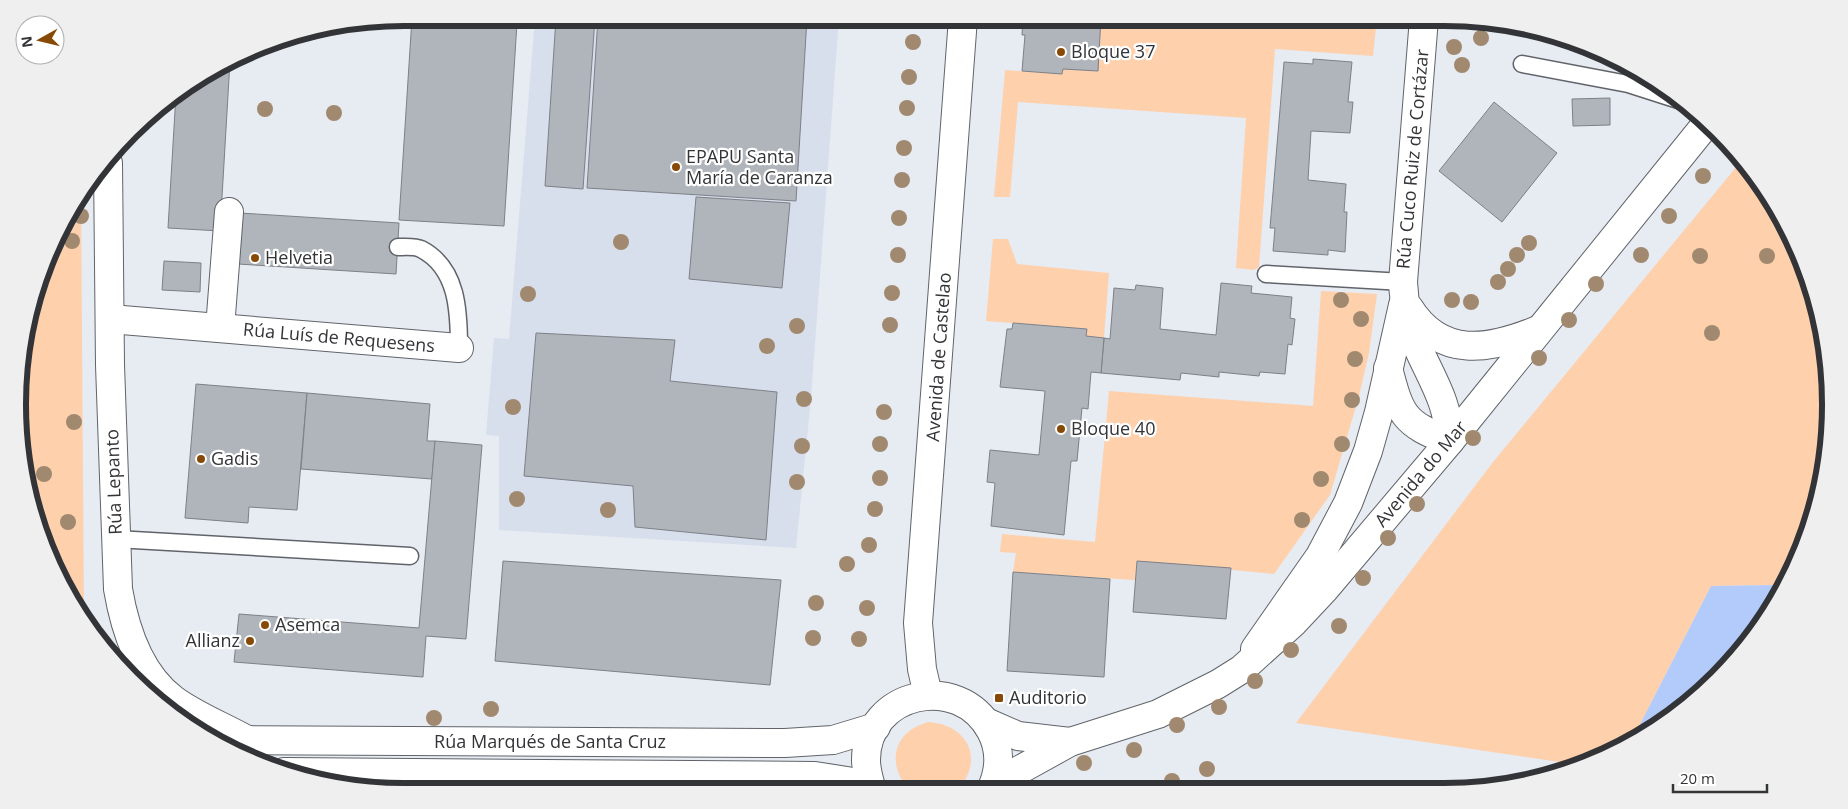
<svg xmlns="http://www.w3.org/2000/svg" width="1848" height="809" font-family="'Open Sans',sans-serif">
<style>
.built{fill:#d8dfec}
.green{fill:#fed0ac}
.water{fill:#b2cbfa}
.building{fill:#b0b4bb;stroke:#7d8087}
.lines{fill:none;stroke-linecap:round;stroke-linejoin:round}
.service-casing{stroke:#60646a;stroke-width:19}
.minor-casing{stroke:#60646a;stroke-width:30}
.tertiary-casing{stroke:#60646a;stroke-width:30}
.service{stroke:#fff;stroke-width:16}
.minor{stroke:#fff;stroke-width:28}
.tertiary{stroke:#fff;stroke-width:28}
.tree{fill:#a1896f}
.poi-dot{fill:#874a06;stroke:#fff;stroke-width:2}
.labels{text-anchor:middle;stroke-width:4.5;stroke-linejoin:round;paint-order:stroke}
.poi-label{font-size:18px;fill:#333437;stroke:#fff;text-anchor:start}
.street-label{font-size:18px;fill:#333437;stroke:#fff}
.rim{fill:none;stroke:#333437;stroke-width:6}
</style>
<rect width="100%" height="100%" fill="#e7ebf2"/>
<polygon class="built" points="535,18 839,18 811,398 796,548 499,530 499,436 486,435 494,338 509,339"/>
<g class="green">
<polygon points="1101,18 1377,18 1373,56 1275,49 1259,267 1254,270 1236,268 1246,118 1018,102 1010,197 994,197 1005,70 1062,74 1063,69 1097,71"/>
<path d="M1742,160L1751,169C1764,190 1780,211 1791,234C1831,314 1843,432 1812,518C1804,541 1789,563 1777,585L1711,586L1633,738L1592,762L1580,765L1296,723L1493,462Z"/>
<polygon points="81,197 84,618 69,598 25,480 18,404 25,329 69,211"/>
<polygon points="993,239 1008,239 1017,264 1109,273 1104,338 1086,336 1086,329 986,321"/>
<polygon points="1321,291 1377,294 1369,353 1359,396 1330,495 1274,574 1137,561 1135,580 1013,572 1016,553 1000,552 1002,534 1095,542 1109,391 1313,406"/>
<path d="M928,722C967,724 986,760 957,790H909C886,763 893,732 928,722Z"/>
</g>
<polygon class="water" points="1812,518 1810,529 1765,620 1679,711 1633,738 1711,586 1777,585"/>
<g class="building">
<polygon points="404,18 404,26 369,23"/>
<polygon points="412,18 517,23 504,226 399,220"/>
<polygon points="556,18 595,18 583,189 545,186"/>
<polygon points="598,18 807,18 796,201 587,188"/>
<polygon points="1023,18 1101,18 1098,71 1063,69 1062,74 1022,71 1025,35 1022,35"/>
<polygon points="1313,59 1352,62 1348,102 1353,102 1350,133 1311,131 1308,180 1346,184 1344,212 1347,212 1345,252 1328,250 1328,255 1273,251 1275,228 1270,228 1284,62 1313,64"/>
<polygon points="230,61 220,231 168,228 176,94 211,69"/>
<polygon points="1610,98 1610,125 1573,126 1572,99"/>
<polygon points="1494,102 1557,153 1502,222 1439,171"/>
<polygon points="696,197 790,203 782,288 689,279"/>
<polygon points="240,213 399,223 396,274 238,264"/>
<polygon points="164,261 201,263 200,292 162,290"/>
<polygon points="1221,283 1252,286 1251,293 1292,297 1290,318 1295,319 1292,345 1288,344 1285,374 1260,372 1259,376 1219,372 1219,377 1181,373 1180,380 1101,373 1104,338 1110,339 1114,288 1135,290 1136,285 1163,288 1160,329 1216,335"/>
<polygon points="1013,323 1087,329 1086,336 1104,338 1101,373 1091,372 1088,409 1082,408 1077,461 1071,461 1064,535 991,526 995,483 987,482 990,450 1039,455 1045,391 1000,387 1007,329 1012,329"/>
<polygon points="536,333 675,340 670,381 777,392 766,540 635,527 633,486 524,476"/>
<polygon points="196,384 307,393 297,510 249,507 248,523 185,518"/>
<polygon points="307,393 430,404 427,441 435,441 432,479 301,469"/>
<polygon points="435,441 482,445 466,639 426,636 423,677 234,662 239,614 419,628"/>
<polygon points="503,561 781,580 770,685 495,661"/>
<polygon points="1137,561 1231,568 1226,619 1133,612"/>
<polygon points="1013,572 1110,579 1104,677 1007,671"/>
</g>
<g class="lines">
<g class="service-casing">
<g id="service">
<polyline points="1522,64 1628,84 1681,101"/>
<path d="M398,247C405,247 415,246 421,249C458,268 459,312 459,348"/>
<polyline points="1266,274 1403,282"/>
<polyline points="116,539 410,556"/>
</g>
</g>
<g class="minor-casing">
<g id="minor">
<path d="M108,163L110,365L118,589C125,630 139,674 174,700C196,716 224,727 249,741"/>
<path d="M1409,308C1441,359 1489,350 1538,330"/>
<polyline points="110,319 459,348"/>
<polyline points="220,328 229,212"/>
<path d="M1388,368C1400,414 1403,424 1450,441C1448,403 1434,383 1419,350C1409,328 1404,305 1403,282L1424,18"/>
<polyline points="1255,649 1320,556 1348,503 1368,451 1379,412 1403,305"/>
<polyline points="928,695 922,669 918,623 963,18"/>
</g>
</g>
<g class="tertiary-casing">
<g id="tertiary">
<polyline points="986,722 1018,736 1070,742"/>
<polyline points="223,740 785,743 833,740 876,727"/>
<polyline points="284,772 815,776 847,781 872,790"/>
<path d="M872,790C869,780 866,771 866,760C866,692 959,671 991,731C1001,750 1000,771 991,790"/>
<polyline points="996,790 1014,773 1070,742 1158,714 1218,684 1242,669 1294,622 1324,590 1450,441 1707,123"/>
</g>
</g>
<use href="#service" class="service"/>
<use href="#minor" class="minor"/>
<use href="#tertiary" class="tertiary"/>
</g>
<g class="tree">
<circle cx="1481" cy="38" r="8"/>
<circle cx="913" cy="42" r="8"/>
<circle cx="1454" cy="47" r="8"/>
<circle cx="1462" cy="65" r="8"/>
<circle cx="909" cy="77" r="8"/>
<circle cx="907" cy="108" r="8"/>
<circle cx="265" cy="109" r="8"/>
<circle cx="334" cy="113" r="8"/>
<circle cx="904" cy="148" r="8"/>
<circle cx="1703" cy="176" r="8"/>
<circle cx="902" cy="180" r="8"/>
<circle cx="81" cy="216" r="8"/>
<circle cx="1669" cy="216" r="8"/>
<circle cx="899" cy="218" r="8"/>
<circle cx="72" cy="241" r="8"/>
<circle cx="621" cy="242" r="8"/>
<circle cx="1529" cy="243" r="8"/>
<circle cx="898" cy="255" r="8"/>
<circle cx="1517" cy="255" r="8"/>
<circle cx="1641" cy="255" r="8"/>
<circle cx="1700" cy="256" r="8"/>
<circle cx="1767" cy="256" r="8"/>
<circle cx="1508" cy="269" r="8"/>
<circle cx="1498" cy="282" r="8"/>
<circle cx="1596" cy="284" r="8"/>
<circle cx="892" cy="293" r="8"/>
<circle cx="528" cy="294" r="8"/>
<circle cx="1341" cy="300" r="8"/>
<circle cx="1452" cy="300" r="8"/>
<circle cx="1471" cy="302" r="8"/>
<circle cx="1361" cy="319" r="8"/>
<circle cx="1569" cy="320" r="8"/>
<circle cx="890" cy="325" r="8"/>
<circle cx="797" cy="326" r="8"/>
<circle cx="1712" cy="333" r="8"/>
<circle cx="767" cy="346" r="8"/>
<circle cx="1539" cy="358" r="8"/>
<circle cx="1355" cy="359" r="8"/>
<circle cx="804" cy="399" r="8"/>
<circle cx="1352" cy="400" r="8"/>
<circle cx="513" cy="407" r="8"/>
<circle cx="884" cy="412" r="8"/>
<circle cx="74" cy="422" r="8"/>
<circle cx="1473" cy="438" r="8"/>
<circle cx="880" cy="444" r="8"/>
<circle cx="1342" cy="444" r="8"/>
<circle cx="802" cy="446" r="8"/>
<circle cx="44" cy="474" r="8"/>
<circle cx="880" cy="478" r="8"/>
<circle cx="1321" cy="479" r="8"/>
<circle cx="797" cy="482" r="8"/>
<circle cx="517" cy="499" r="8"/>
<circle cx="1417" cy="504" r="8"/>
<circle cx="875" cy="509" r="8"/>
<circle cx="608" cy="510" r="8"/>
<circle cx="1302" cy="520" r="8"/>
<circle cx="68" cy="522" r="8"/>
<circle cx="1388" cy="538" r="8"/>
<circle cx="869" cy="545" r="8"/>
<circle cx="847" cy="564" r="8"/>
<circle cx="1363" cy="578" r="8"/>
<circle cx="816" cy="603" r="8"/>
<circle cx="867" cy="608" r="8"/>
<circle cx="1339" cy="626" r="8"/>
<circle cx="813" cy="638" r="8"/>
<circle cx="859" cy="639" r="8"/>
<circle cx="1291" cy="650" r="8"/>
<circle cx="1255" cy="681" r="8"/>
<circle cx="1219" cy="707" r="8"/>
<circle cx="491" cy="709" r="8"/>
<circle cx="434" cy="718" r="8"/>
<circle cx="1177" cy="725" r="8"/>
<circle cx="1134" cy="750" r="8"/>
<circle cx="1084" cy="763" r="8"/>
<circle cx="1207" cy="769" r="8"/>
<circle cx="1172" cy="781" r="8"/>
</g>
<g class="poi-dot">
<circle cx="1061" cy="52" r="5"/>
<circle cx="676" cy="167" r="5"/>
<circle cx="255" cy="258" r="5"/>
<circle cx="1061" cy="429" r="5"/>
<circle cx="201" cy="459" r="5"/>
<circle cx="265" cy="625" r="5"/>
<circle cx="250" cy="641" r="5"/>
<rect x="994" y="693" width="10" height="10" rx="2.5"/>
</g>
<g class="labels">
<g class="poi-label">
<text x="1071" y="58">Bloque 37</text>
<text x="686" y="163">EPAPU Santa<tspan x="686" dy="21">María de Caranza</tspan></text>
<text x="265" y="264">Helvetia</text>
<text x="1071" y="435">Bloque 40</text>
<text x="211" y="465">Gadis</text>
<text x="275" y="631">Asemca</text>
<text x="240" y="647" text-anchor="end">Allianz</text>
<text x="1009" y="704">Auditorio</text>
</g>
<g class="street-label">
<text transform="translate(1413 159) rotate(-85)" y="6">Rúa Cuco Ruiz de Cortázar</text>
<text transform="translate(339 338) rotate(5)" y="6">Rúa Luís de Requesens</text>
<text transform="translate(939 357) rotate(-86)" y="6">Avenida de Castelao</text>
<text transform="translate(1421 474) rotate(-50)" y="6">Avenida do Mar</text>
<text transform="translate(114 482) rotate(-92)" y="6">Rúa Lepanto</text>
<text x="550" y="748">Rúa Marqués de Santa Cruz</text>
</g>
</g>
<path d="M0 0H1848V809H0ZM404 26H1444A378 378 0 0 1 1822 404V405A378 378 0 0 1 1444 783H404A378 378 0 0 1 26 405V404A378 378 0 0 1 404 26Z" fill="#efefef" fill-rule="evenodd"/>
<path class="rim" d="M404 26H1444A378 378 0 0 1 1822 404V405A378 378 0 0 1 1444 783H404A378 378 0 0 1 26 405V404A378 378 0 0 1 404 26Z"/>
<g transform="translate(40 40) rotate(262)"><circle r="24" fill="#ffffff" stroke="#adaeaf"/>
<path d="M0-4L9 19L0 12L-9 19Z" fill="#874a06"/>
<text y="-8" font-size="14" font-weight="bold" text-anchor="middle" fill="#333437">N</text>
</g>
<path d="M1673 784v8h94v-8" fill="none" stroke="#333437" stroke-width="2.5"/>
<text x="1680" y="784" font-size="15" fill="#333437" stroke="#ffffff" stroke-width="4" paint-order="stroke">20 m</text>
</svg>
